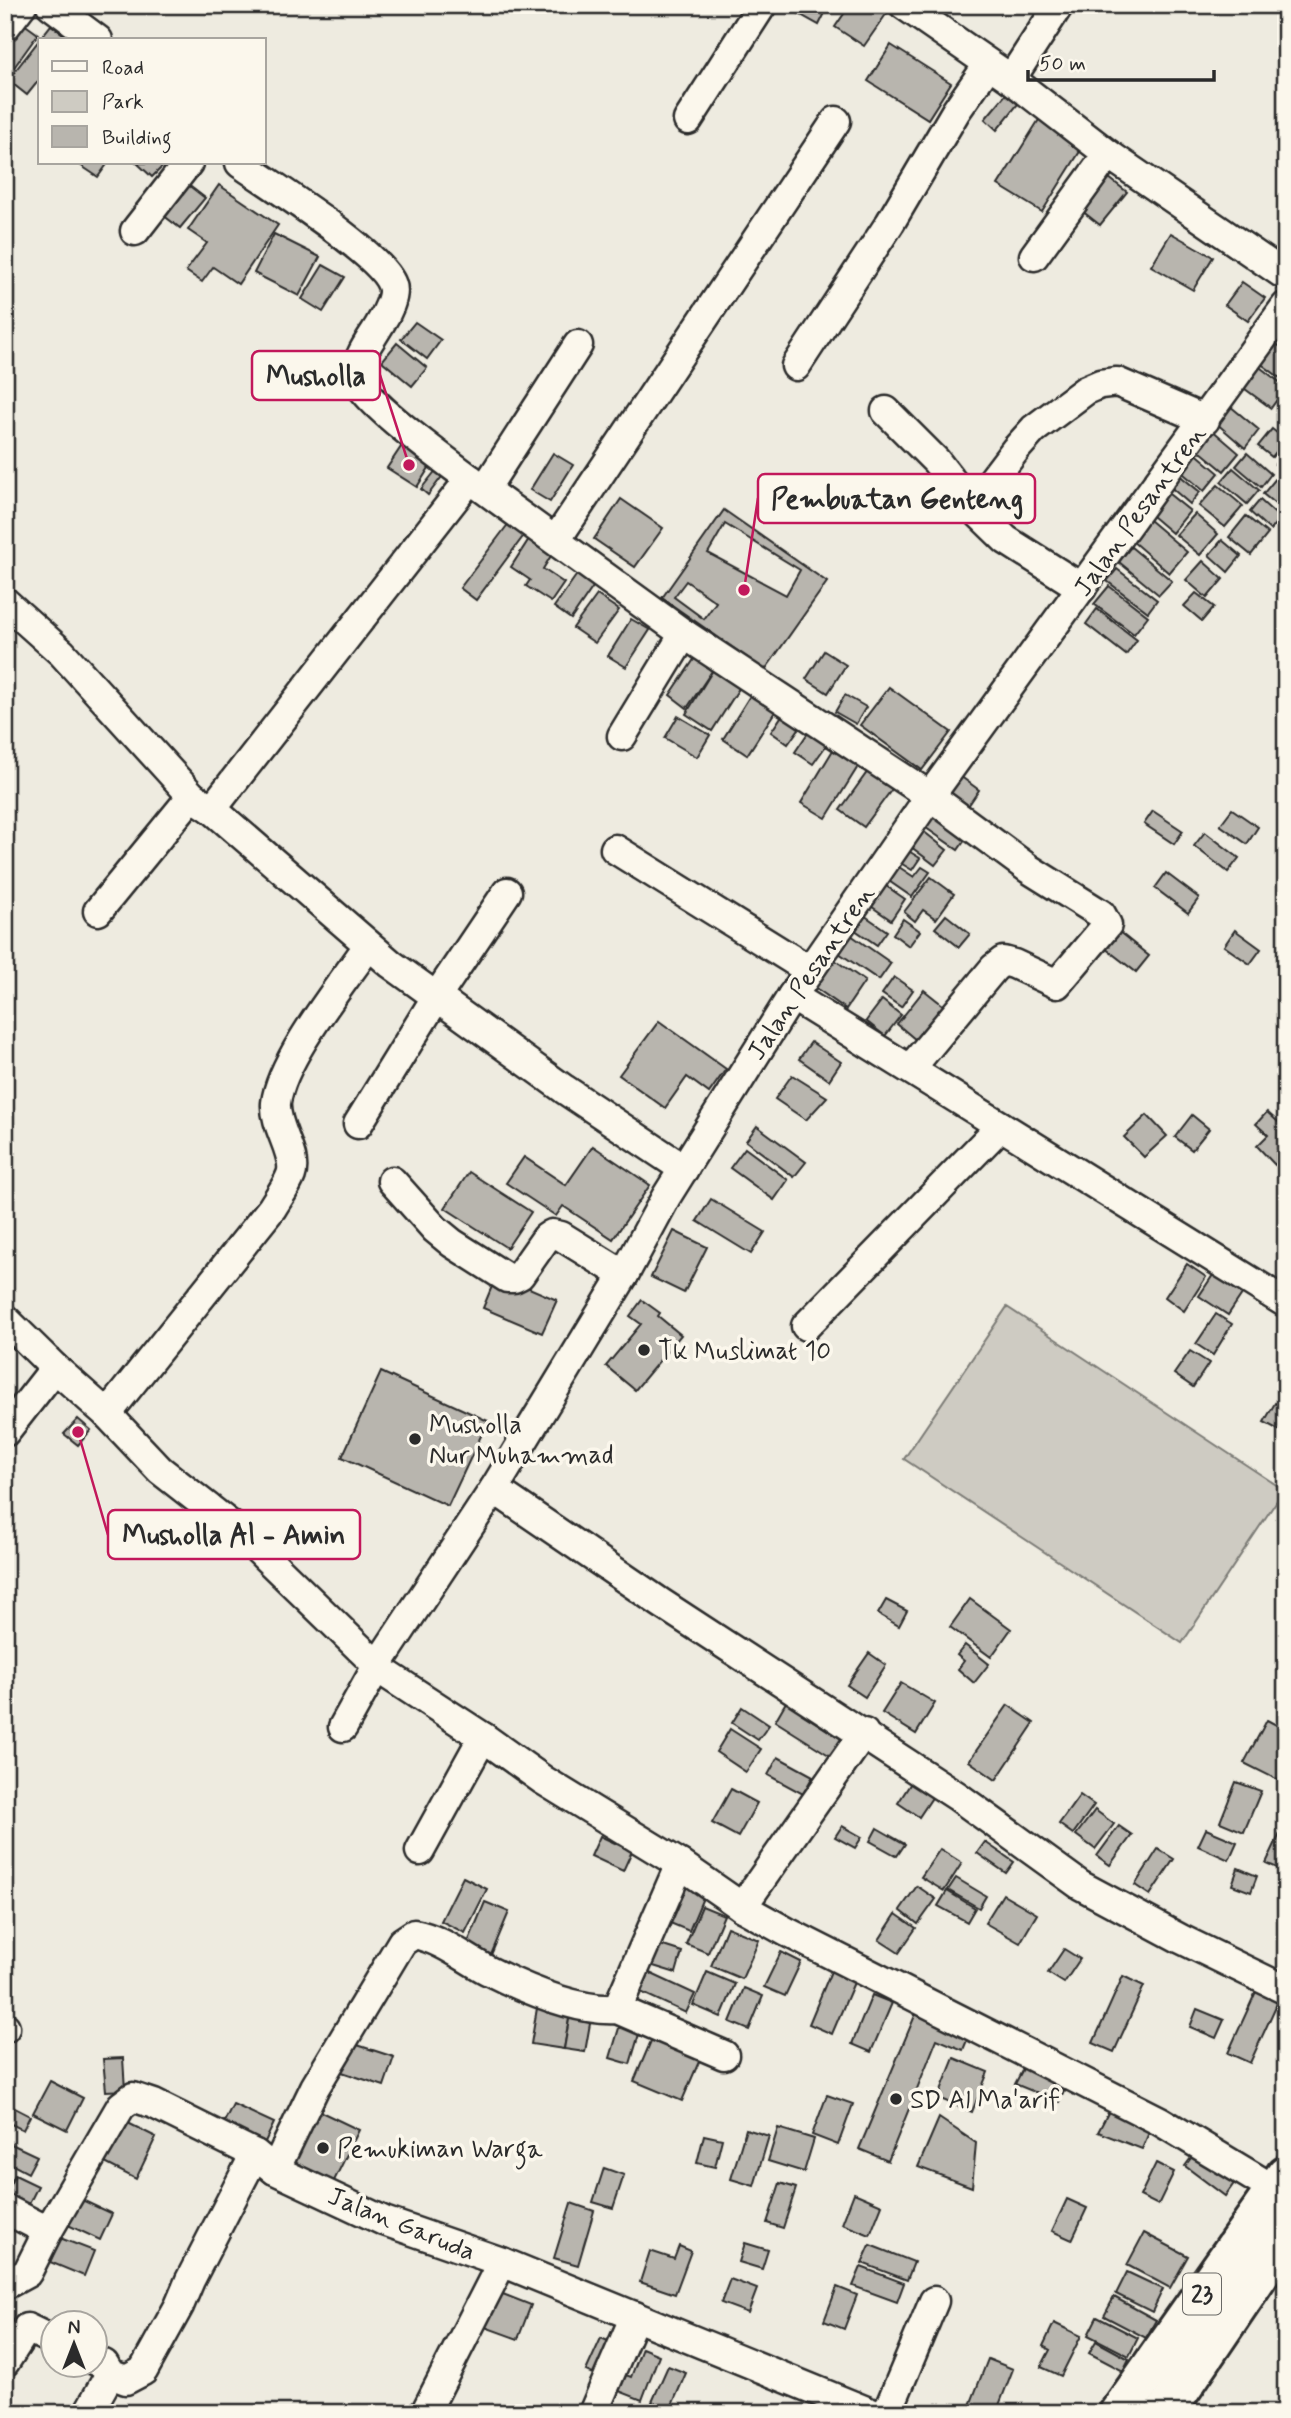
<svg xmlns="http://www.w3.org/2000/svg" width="1291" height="2418" font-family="Mynerve,sans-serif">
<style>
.green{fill:#cecbc2;stroke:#7c7b76;stroke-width:2}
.building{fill:#b8b5ae;stroke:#2b2b2b;stroke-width:2;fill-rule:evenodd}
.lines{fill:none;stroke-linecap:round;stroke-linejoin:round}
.street-casing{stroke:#2b2b2b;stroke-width:33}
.highway-casing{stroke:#2b2b2b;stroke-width:44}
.street{stroke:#fbf7ec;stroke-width:28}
.highway{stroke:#fbf7ec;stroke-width:38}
.poi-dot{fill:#2b2b2b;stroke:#fbf7ec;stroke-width:2.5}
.labels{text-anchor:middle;stroke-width:7;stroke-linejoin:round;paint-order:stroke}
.shield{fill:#fbf7ec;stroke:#696865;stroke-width:2}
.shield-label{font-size:24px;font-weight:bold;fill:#2b2b2b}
.street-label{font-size:26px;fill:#2b2b2b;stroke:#fbf7ec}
.poi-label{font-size:26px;fill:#2b2b2b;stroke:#fbf7ec;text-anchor:start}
.leader{fill:none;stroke:#c2185b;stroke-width:2.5}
.callout-dot{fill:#c2185b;stroke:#fbf7ec;stroke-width:2.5}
.callout{fill:#fbf7ec;stroke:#c2185b;stroke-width:2.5}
.callout-label{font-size:28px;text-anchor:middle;font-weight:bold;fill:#2b2b2b}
</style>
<rect width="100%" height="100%" fill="#eeebe0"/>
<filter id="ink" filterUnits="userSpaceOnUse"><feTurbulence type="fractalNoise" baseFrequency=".0143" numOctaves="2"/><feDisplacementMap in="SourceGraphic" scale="14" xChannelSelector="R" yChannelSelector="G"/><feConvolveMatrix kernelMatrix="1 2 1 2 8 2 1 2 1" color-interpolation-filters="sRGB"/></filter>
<g filter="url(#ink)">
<polygon class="green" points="1007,1307 1284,1490 1182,1643 904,1459"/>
<g class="building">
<polygon points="783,5 829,5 819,25"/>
<polygon points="850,5 882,5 889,10 864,46 835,27"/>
<polygon points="20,21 38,34 5,80 5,42"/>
<polygon points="51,25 71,40 40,40 40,79 27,95 8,80"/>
<polygon points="891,45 951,83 928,119 868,81"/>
<polygon points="1006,94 1018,104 997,130 985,119"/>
<polygon points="1040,118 1084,145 1042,212 998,185"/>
<polygon points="77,163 108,163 98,177"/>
<polygon points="137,163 166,163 152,177"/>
<polygon points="1104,174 1127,192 1100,225 1077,207"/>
<polygon points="187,184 205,198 180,228 163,215"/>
<polygon points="219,185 278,225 238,284 213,267 202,282 186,271 207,243 188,230"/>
<polygon points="1171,233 1213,257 1193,290 1151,266"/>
<polygon points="274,234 320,257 299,296 254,273"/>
<polygon points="323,265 345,277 323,312 302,299"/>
<polygon points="1242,282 1265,298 1248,321 1225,305"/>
<polygon points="415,322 441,340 427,359 401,339"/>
<polygon points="397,343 427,368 412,386 382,361"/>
<polygon points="1275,343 1286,351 1286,376 1283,380 1260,363"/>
<polygon points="1257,365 1286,387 1271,408 1241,386"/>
<polygon points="1230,406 1259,430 1245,448 1216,423"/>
<polygon points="1211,429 1239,453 1224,471 1195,447"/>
<polygon points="1272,429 1286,440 1272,457 1258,446"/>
<polygon points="403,444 432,463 417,487 387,468"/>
<polygon points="1193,451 1219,473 1204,491 1178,469"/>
<polygon points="1286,451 1286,473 1275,464"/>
<polygon points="553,453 573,465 550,502 530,490"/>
<polygon points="1247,453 1271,474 1261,487 1236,466"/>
<polygon points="1233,468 1259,490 1247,504 1221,482"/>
<polygon points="437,469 444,474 428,495 421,489"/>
<polygon points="1178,474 1200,492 1190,504 1168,485"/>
<polygon points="1277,477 1286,485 1286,513 1263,494"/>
<polygon points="1218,485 1243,506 1225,527 1199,506"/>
<polygon points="1164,490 1190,511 1172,533 1146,511"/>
<polygon points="621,499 663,528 635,567 594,539"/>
<polygon points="1260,500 1280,518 1270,530 1250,512"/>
<path d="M724,510L827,582L765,670L662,598ZM725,524L800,570L786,595L708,553ZM686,581L716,602L704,619L674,597Z"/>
<polygon points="1195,514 1218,534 1200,555 1176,535"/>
<polygon points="1246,516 1268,534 1251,555 1229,537"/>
<polygon points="1149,520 1187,552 1169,573 1132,541"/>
<polygon points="509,523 525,534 476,600 460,588"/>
<polygon points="529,539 552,554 543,569 564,583 551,602 526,586 530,580 511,567"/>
<polygon points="1222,540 1241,556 1228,572 1209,555"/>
<polygon points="1131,547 1172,581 1159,595 1119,562"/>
<polygon points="1203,561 1223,579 1207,598 1186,580"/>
<polygon points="1117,569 1157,600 1148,612 1107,581"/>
<polygon points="578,573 595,584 571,619 554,607"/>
<polygon points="1109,586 1148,616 1134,634 1094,604"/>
<polygon points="1196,593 1214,607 1202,621 1184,606"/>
<polygon points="597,595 619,610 595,643 573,628"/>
<polygon points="1097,609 1137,640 1126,655 1086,624"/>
<polygon points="631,619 650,630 626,667 608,656"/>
<polygon points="824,651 846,665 828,693 806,679"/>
<polygon points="695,658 712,671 687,708 670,695"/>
<polygon points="716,665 743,682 712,731 686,714"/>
<polygon points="889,687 951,732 922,770 860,725"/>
<polygon points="753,691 778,707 747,755 723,739"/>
<polygon points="845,695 866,707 856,724 835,712"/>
<polygon points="785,711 803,723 788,744 771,732"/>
<polygon points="678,716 710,735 697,757 665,738"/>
<polygon points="812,727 830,740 813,764 795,752"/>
<polygon points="833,750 859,765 826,818 801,803"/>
<polygon points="868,771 892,789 864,827 840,810"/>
<polygon points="956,773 979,790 966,809 942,792"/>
<polygon points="928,804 970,833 958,850 916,821"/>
<polygon points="1232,809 1258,827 1247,844 1220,825"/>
<polygon points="1153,811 1183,831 1174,844 1144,824"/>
<polygon points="918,827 947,850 935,865 906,843"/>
<polygon points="1205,832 1239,858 1228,872 1194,846"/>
<polygon points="902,847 920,858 912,870 894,859"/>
<polygon points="893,863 914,877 922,867 930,872 912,897 883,877"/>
<polygon points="1166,873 1199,898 1188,913 1155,888"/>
<polygon points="931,877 954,894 936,919 923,910 915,921 904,912"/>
<polygon points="879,881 905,899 891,920 865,902"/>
<polygon points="855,909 887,931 877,945 845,923"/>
<polygon points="946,915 970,934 959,947 935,928"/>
<polygon points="903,919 920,931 909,946 893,934"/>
<polygon points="1235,930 1261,949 1250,964 1224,946"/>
<polygon points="1118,931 1149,956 1136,972 1105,948"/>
<polygon points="848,933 891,963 879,980 836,951"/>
<polygon points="829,956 865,981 846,1009 810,984"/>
<polygon points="894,977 913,990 901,1007 882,994"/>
<polygon points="924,990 944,1006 916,1040 897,1024"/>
<polygon points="882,1000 901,1015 885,1036 866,1021"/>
<polygon points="659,1021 726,1069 709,1093 687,1077 665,1108 619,1075"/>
<polygon points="811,1042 841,1062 829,1080 799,1059"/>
<polygon points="792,1075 827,1097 806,1120 775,1099"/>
<polygon points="1267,1112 1286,1129 1286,1154 1275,1165 1257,1146 1268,1135 1256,1124"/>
<polygon points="1147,1115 1167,1136 1144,1157 1124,1137"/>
<polygon points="1192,1115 1209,1129 1192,1150 1175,1137"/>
<polygon points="757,1126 806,1162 794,1177 746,1141"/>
<polygon points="593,1146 650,1185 613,1239 563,1206 556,1216 506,1183 524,1157 566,1185"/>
<polygon points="745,1148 788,1180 774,1200 730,1168"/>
<polygon points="469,1172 531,1212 507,1248 445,1208"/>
<polygon points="711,1199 765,1232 751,1254 697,1221"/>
<polygon points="674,1231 707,1247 684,1293 651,1277"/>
<polygon points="1187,1264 1206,1277 1184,1311 1165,1297"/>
<polygon points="1217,1269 1246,1288 1228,1315 1199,1296"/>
<polygon points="497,1274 557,1300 542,1333 483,1308"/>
<polygon points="642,1300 660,1313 658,1316 681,1335 635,1390 606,1366 641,1324 630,1316"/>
<polygon points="1216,1314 1232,1324 1213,1355 1196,1344"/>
<polygon points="1190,1351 1209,1363 1193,1387 1174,1374"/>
<polygon points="381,1372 488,1421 448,1506 342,1457"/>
<polygon points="1275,1403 1286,1409 1286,1434 1264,1422"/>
<polygon points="78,1419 91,1430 78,1445 64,1434"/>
<polygon points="970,1599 1011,1629 991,1657 950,1627"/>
<polygon points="886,1600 907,1611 899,1626 878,1614"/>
<polygon points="965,1645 989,1664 974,1683 958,1669 964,1661 957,1655"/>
<polygon points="869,1653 886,1665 865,1697 847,1685"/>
<polygon points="901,1683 935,1703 916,1734 882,1713"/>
<polygon points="793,1690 810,1700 802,1714 843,1740 832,1757 775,1721"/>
<polygon points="1008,1705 1034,1723 996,1780 969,1761"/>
<polygon points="742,1707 769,1725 758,1740 732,1723"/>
<polygon points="1267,1720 1286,1730 1286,1784 1244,1763"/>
<polygon points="730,1729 761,1749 746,1772 716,1752"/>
<polygon points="778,1757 813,1776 803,1794 768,1775"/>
<polygon points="918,1772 939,1787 919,1817 898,1803"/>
<polygon points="1236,1782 1261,1791 1244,1832 1220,1822"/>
<polygon points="731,1789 757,1803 738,1837 712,1823"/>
<polygon points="1080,1795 1094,1805 1073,1834 1059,1824"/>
<polygon points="1095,1810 1114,1824 1095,1849 1076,1835"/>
<polygon points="1286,1821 1286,1867 1284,1871 1266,1863"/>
<polygon points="842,1826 862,1837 855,1848 835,1837"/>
<polygon points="1119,1826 1132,1835 1110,1865 1097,1856"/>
<polygon points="877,1828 905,1844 897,1856 870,1841"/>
<polygon points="1206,1829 1237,1842 1229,1860 1198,1846"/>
<polygon points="600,1836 632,1851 623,1871 591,1856"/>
<polygon points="985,1842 1014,1862 1006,1873 977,1853"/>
<polygon points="940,1849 962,1863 944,1891 921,1877"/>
<polygon points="1158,1849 1174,1859 1150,1895 1135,1885"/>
<polygon points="1238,1868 1257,1876 1251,1892 1232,1885"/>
<polygon points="463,1877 487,1889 465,1933 441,1921"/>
<polygon points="956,1878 986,1896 979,1908 948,1890"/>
<polygon points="679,1882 705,1893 689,1931 663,1920"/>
<polygon points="917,1886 936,1899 918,1924 900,1910"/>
<polygon points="947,1891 975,1908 967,1922 938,1906"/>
<polygon points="1003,1894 1037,1914 1020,1943 985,1923"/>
<polygon points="485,1902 509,1912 491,1955 467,1945"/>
<polygon points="702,1906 724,1915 708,1953 686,1944"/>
<polygon points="896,1914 916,1928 899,1953 879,1940"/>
<polygon points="727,1927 759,1940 742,1979 711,1966"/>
<polygon points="654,1943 682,1952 676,1973 647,1964"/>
<polygon points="1064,1949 1080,1959 1064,1983 1048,1973"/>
<polygon points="781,1952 801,1962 785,1996 764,1987"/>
<polygon points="641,1969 695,1994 686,2013 632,1988"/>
<polygon points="831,1971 855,1980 832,2034 809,2024"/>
<polygon points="707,1972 735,1984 721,2017 693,2005"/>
<polygon points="1123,1976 1144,1986 1114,2052 1093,2043"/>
<polygon points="1258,1987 1280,1997 1250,2063 1228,2053"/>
<polygon points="744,1988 763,1996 749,2030 730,2022"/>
<polygon points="872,1995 892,2003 871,2052 852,2044"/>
<polygon points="538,2002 571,2007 564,2049 531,2044"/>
<polygon points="919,2006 972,2028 963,2050 937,2039 888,2161 859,2149"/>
<polygon points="1197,2009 1224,2020 1216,2038 1190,2027"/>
<polygon points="570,2014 591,2018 585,2052 564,2049"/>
<polygon points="622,2018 642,2024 630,2064 610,2058"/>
<polygon points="656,2029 704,2050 682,2101 634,2081"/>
<polygon points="345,2041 394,2057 384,2086 336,2070"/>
<polygon points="123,2058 125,2090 106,2091 103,2059"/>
<polygon points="954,2058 988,2072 972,2112 938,2098"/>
<polygon points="1026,2063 1068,2081 1059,2102 1015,2084"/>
<polygon points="50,2081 83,2098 67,2130 33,2113"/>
<polygon points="827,2095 853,2104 838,2145 812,2135"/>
<polygon points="5,2103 30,2116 23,2130 5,2121"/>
<polygon points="233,2104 274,2123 264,2144 219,2132"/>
<polygon points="315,2109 359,2130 331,2187 287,2166"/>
<polygon points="1109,2111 1151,2128 1142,2149 1098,2132"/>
<polygon points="939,2118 976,2143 972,2187 918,2167"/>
<polygon points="126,2122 156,2137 136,2179 105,2163"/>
<polygon points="778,2128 814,2139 804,2172 768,2161"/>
<polygon points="746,2129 769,2136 754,2186 731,2179"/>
<polygon points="704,2135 722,2139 715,2167 697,2163"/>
<polygon points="5,2141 37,2156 28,2173 5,2161"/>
<polygon points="1200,2146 1240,2175 1225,2196 1185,2166"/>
<polygon points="1156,2163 1174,2172 1158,2205 1140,2196"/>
<polygon points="604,2168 624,2175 613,2208 593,2202"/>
<polygon points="15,2175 38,2186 23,2216 5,2206 5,2189 7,2190"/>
<polygon points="780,2183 796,2188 783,2228 767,2223"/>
<polygon points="854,2193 882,2205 870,2235 842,2224"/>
<polygon points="80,2199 112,2214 100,2240 68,2225"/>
<polygon points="1067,2199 1087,2208 1072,2240 1052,2231"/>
<polygon points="571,2203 594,2211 578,2265 554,2258"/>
<polygon points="1144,2233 1188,2256 1170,2288 1127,2265"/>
<polygon points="60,2238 94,2251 84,2276 50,2262"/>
<polygon points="745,2243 768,2250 762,2269 739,2262"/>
<polygon points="870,2245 914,2262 907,2280 862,2263"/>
<polygon points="679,2246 691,2251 675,2294 640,2282 650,2251 674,2259"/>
<polygon points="861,2267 904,2283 897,2302 853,2286"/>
<polygon points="1127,2272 1163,2289 1152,2312 1116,2294"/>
<polygon points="730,2279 757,2289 748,2313 721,2303"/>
<polygon points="837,2287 857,2295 844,2329 824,2321"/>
<polygon points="495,2291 531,2305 518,2339 482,2326"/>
<polygon points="1114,2297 1156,2320 1146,2338 1104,2316"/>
<polygon points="1097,2317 1138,2338 1129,2356 1088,2335"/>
<polygon points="1054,2323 1081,2336 1061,2376 1041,2367 1050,2350 1043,2346"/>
<polygon points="601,2338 622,2347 587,2413 578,2409 595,2375 586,2371"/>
<polygon points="1096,2341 1129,2359 1123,2371 1089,2353"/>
<polygon points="642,2348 659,2355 642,2400 619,2391 626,2375 631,2377"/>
<polygon points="988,2359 1013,2369 996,2413 967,2413"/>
<polygon points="668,2366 686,2373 670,2410 652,2402"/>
</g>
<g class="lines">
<g class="street-casing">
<g id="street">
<polyline points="51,5 98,40"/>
<polyline points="904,5 1011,79 1108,154 1286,276"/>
<polyline points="5,27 22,5"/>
<polyline points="1011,79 1059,5"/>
<polyline points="688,120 762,5"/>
<path d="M240,163C271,185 382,254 392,285C396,296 386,315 380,324C371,340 355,358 357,377C359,399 449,463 470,479"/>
<polyline points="135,231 188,163"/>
<polyline points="1034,256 1108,154"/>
<polyline points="796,366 890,223 956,111 988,65"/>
<polyline points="886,411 936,461 972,507 1006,540 1082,588"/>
<polyline points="485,489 578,345"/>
<polyline points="972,507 1016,449 1034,429 1086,390 1100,384 1117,382 1205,420"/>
<polyline points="556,540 836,121"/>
<polyline points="5,602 62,653 192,796 212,809 391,964 564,1089 684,1169"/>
<polyline points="622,736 684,634"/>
<polyline points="212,809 470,479 684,634 930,796 1029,869 1101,914 1107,925 1057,984 1014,964 1003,961 994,968 910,1069"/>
<polyline points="615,849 809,970"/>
<polyline points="98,911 192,796"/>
<polyline points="792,996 1286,1303"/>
<polyline points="358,1124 437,996 507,892"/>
<polyline points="392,1181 435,1229 452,1243 507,1278 514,1278 520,1275 546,1238 552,1234 561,1236 624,1275"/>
<polyline points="5,1319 55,1368 107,1414 160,1470 242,1534 385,1673 483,1737 543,1780 680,1864 742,1907 787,1932 1160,2121 1275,2190"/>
<polyline points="806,1326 1001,1126"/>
<path d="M107,1414L272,1208C278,1198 287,1186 291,1175C298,1155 274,1127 276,1103C281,1059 342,984 368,946"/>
<polyline points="5,1432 55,1368"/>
<polyline points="494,1489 661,1603 957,1796 1080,1885 1181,1939 1286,1990"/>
<polyline points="343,1727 377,1666 494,1489 624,1275 666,1197 792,996 930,796 1286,306"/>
<polyline points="420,1851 483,1737"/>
<polyline points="742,1907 864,1733"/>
<polyline points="617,2009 680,1864"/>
<polyline points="5,2028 5,2027"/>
<path d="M275,2170L315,2087L402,1942L414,1934C441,1939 463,1957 487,1970C523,1988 577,2012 617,2009L724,2055"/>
<polyline points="5,2209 48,2231 121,2106 133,2097 154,2104 255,2154 275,2170 384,2221 502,2262 871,2413"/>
<polyline points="5,2285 27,2273 48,2231"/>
<polyline points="5,2362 27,2328 52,2340"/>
<polyline points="110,2374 126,2380 143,2371 179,2306 190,2280 255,2154"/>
<polyline points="88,2413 110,2374 104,2364 94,2360"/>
<polyline points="425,2413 502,2262"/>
<polyline points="593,2413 635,2316"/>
<polyline points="887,2413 934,2301"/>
</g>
</g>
<g class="highway-casing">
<g id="highway">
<polyline points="1119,2413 1286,2175"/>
<polyline points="1165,2413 1286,2234"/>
</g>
</g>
<use href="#street" class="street"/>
<use href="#highway" class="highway"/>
</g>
</g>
<g class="poi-dot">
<circle cx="644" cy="1350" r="7"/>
<circle cx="415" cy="1439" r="7"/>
<circle cx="896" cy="2099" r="7"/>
<circle cx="323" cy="2148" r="7"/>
</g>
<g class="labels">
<rect class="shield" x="1183" y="2273.5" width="38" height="41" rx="5"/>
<g class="shield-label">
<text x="1202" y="2302">23</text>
</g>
<g class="street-label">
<text transform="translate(1139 510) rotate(-54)" y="9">Jalan Pesantren</text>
<text transform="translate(810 972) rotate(-56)" y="9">Jalan Pesantren</text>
<text transform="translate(402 2223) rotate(22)" y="9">Jalan Garuda</text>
</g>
<g class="poi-label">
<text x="658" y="1359">Tk Muslimat 10</text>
<text x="429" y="1433">Musholla<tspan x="429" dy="30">Nur Muhammad</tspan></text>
<text x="910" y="2108">SD Al Ma'arif</text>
<text x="337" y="2157">Pemukiman Warga</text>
</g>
</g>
<path class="leader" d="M409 465L380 375M744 590L758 498M78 1432L108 1535"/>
<g class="callout-dot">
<circle cx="409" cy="465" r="7"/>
<circle cx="744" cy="590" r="7"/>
<circle cx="78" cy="1432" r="7"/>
</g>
<g class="callout">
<rect x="252" y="351" width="128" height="49" rx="7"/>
<rect x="758" y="474" width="277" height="49" rx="7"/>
<rect x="108" y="1510" width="252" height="49" rx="7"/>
</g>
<g class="callout-label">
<text x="316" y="385">Musholla</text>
<text x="897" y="508">Pembuatan Genteng</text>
<text x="234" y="1544">Musholla Al - Amin</text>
</g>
<rect width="1291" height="2418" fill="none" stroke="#fbf7ec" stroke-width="28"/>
<rect x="14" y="14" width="1263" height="2390" fill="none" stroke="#2b2b2b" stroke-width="2.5" filter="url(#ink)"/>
<rect x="38" y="38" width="228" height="126" fill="#fbf7ec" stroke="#a8a59f" stroke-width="2"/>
<rect x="52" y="61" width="35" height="10" fill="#fbf7ec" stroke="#a8a59f" stroke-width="2"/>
<text x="102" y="74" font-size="21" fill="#2b2b2b">Road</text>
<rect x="52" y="91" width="35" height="21" fill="#cecbc2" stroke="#a8a59f" stroke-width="2"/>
<text x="102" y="108" font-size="21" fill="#2b2b2b">Park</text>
<rect x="52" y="126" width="35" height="21" fill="#b8b5ae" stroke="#a8a59f" stroke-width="2"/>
<text x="102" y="144" font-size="21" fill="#2b2b2b">Building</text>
<g transform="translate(74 2344)"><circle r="33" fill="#fbf7ec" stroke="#a8a59f" stroke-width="2"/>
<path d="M0-5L12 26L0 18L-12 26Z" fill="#2b2b2b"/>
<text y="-10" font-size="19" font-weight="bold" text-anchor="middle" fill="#2b2b2b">N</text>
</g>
<path d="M1028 70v10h186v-10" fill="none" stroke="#2b2b2b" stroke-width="3.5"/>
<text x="1039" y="70" font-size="21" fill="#2b2b2b" stroke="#fbf7ec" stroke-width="5" paint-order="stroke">50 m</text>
</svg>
